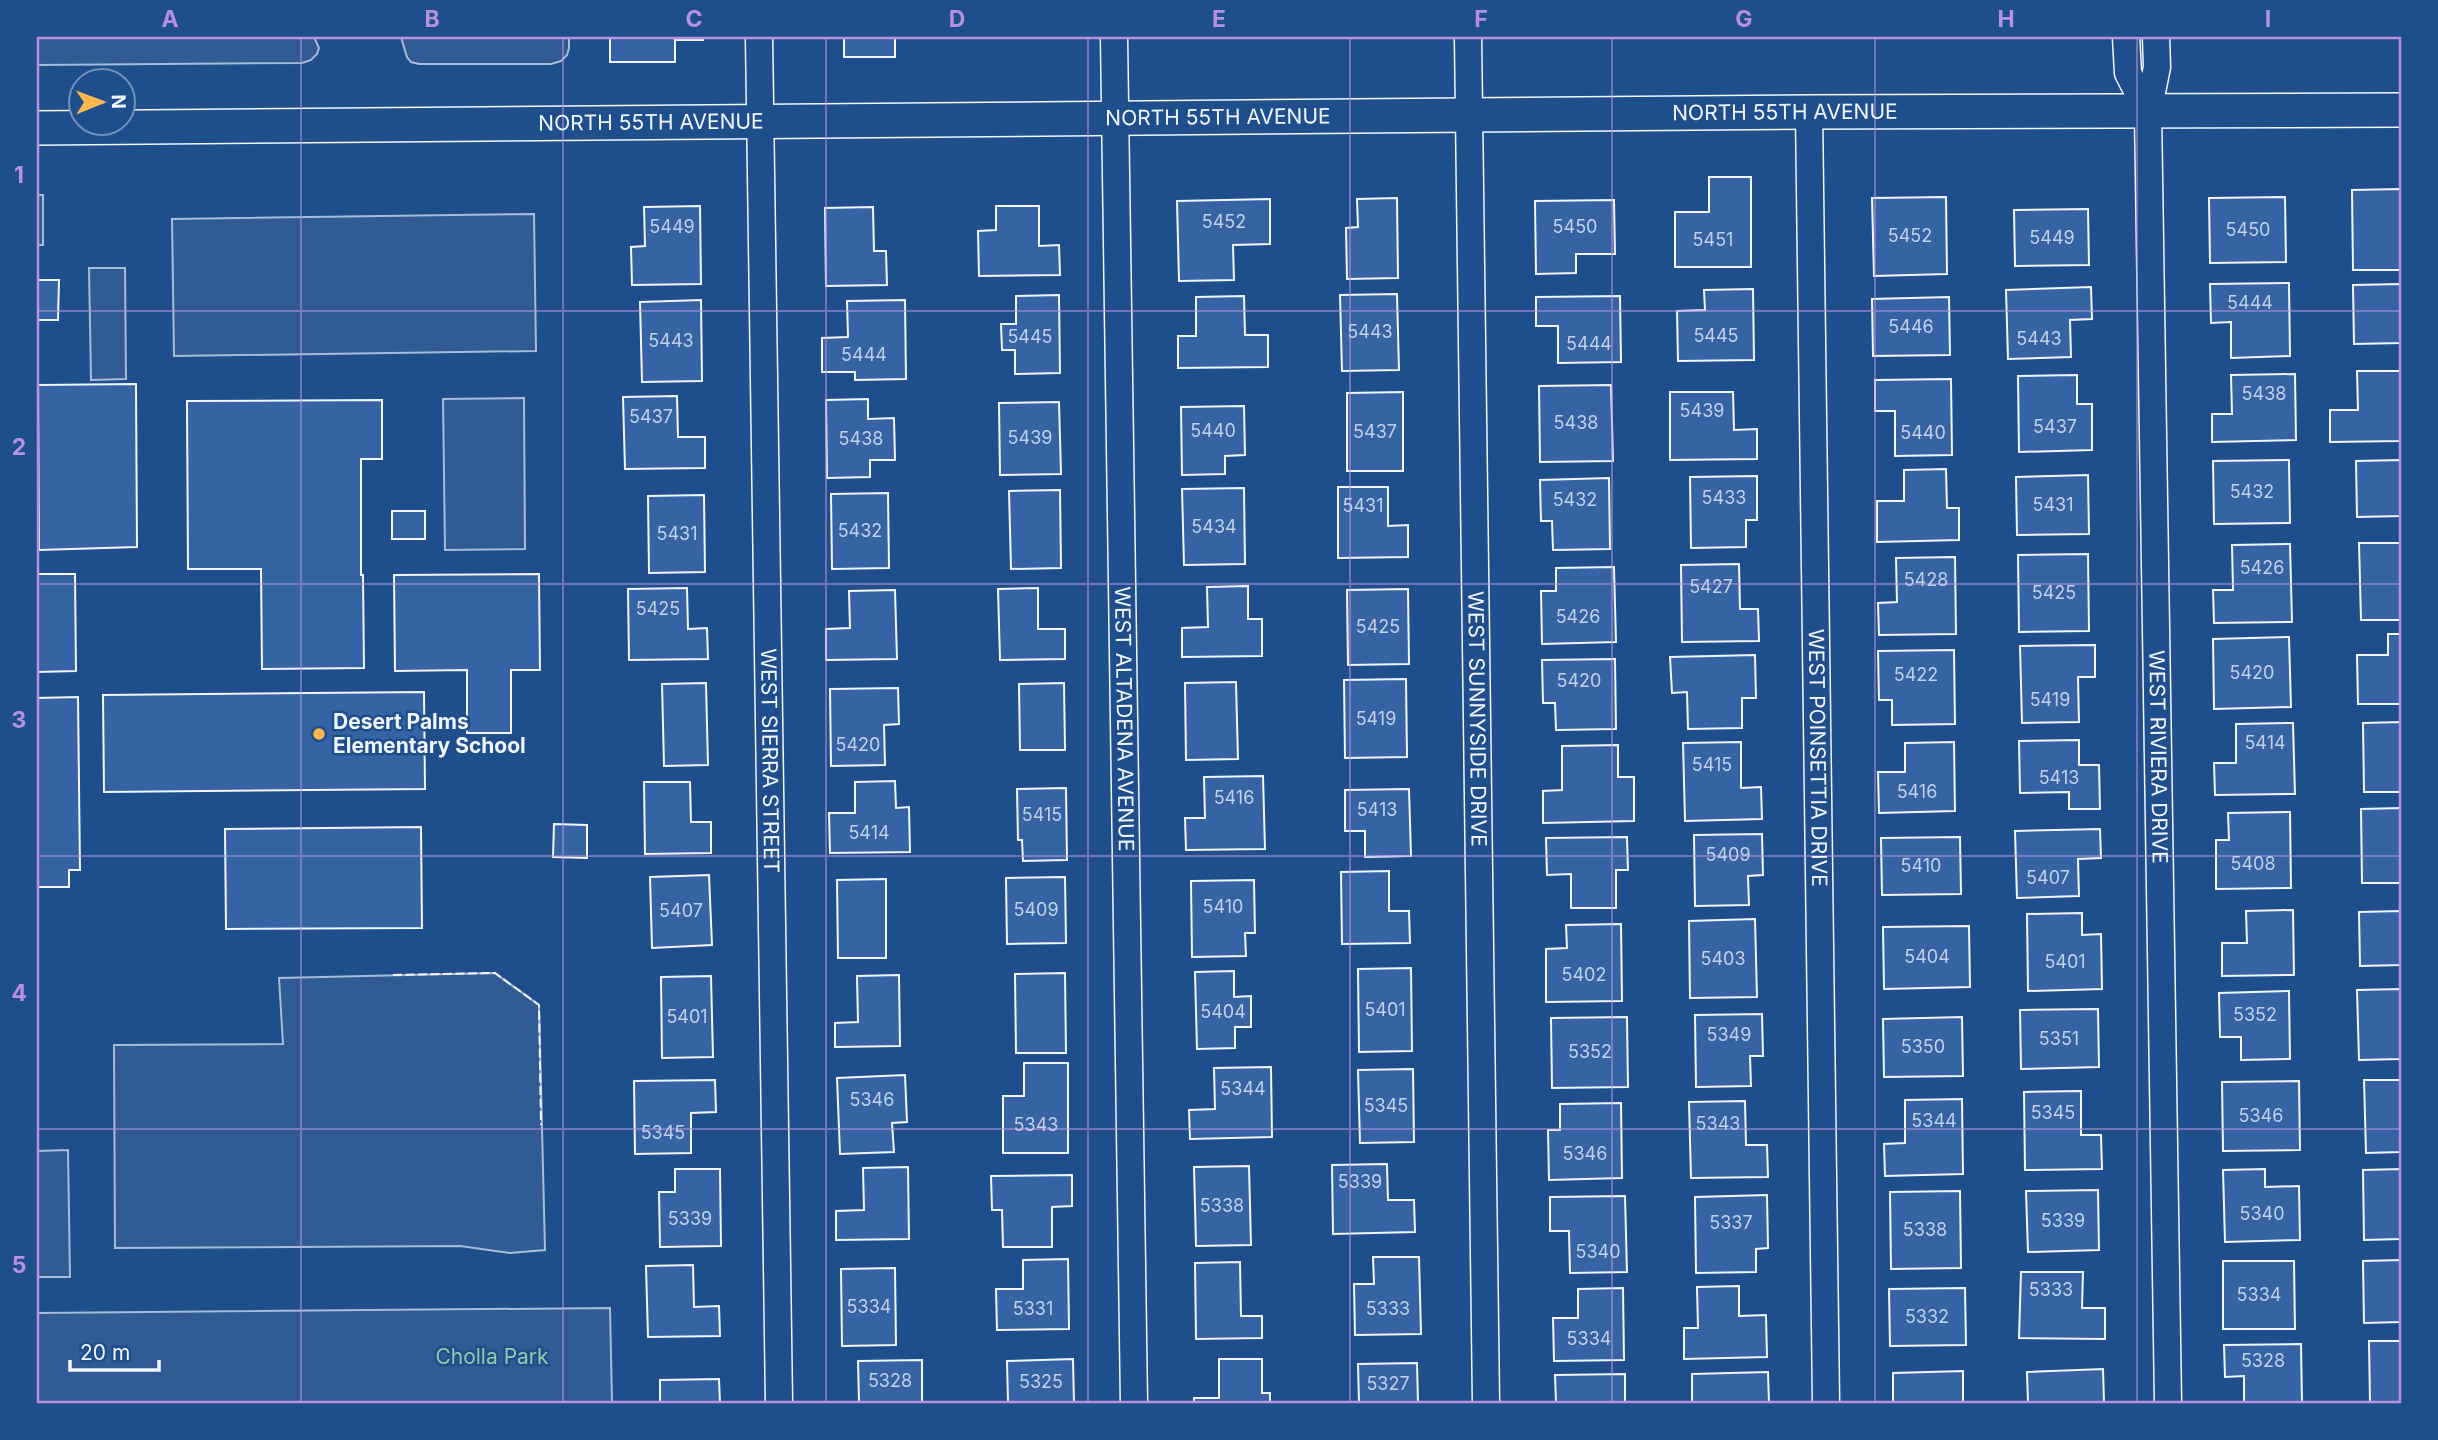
<svg xmlns="http://www.w3.org/2000/svg" width="2438" height="1440" font-family="Inter,sans-serif">
<style>
.built{fill:#305b95;stroke:#a8bbd7;stroke-width:2}
.building{fill:#3563a3;stroke:#f2f6ff;stroke-width:2}
.lines{fill:none;stroke-linecap:round;stroke-linejoin:round}
.minor-casing{stroke:#f2f6ff;stroke-width:29}
.tertiary-casing{stroke:#f2f6ff;stroke-width:36}
.minor{stroke:#1f4e8c;stroke-width:26}
.tertiary{stroke:#1f4e8c;stroke-width:33}
.fence{stroke:#f2f6ff;stroke-width:2;stroke-dasharray:9 3.5;stroke-linecap:butt}
.grid{fill:none;stroke:#b691df;stroke-width:2;stroke-opacity:0.55}
.poi-dot{fill:#ffb74d;stroke:#1f4e8c;stroke-width:2.5}
.labels{text-anchor:middle;stroke-width:5;stroke-linejoin:round;paint-order:stroke}
.number-label{font-size:18px;fill:#c3d1e8}
.street-label{font-size:21px;fill:#f2f6ff;stroke:#1f4e8c}
.poi-label{font-size:21px;font-weight:bold;fill:#f2f6ff;stroke:#1f4e8c;text-anchor:start}
.park-label{font-size:21px;fill:#97c8a6;stroke:#1f4e8c}
.neatline{fill:none;stroke:#b691df;stroke-width:2.5}
.grid-label{font-size:23px;text-anchor:middle;font-weight:bold;fill:#b691df}
</style>
<rect width="100%" height="100%" fill="#1f4e8c"/>
<g class="built">
<polygon points="37,37 314,37 319,48 317,54 311,60 302,63 37,65"/>
<polygon points="401,37 569,37 569,48 567,55 561,61 551,64 419,64 411,62 407,57"/>
<rect x="37" y="195" width="6" height="50"/>
<polygon points="534,214 536,351 174,356 172,219"/>
<polygon points="89,268 125,268 126,379 91,380"/>
<polygon points="524,398 525,549 445,550 443,399"/>
<polygon points="495,973 539,1005 545,1250 510,1253 460,1246 115,1248 114,1045 283,1044 279,978"/>
<polygon points="68,1150 70,1277 37,1277 37,1151"/>
<polygon points="610,1308 612,1403 37,1403 37,1313"/>
</g>
<g class="building">
<polygon points="610,37 703,37 703,40 675,40 675,62 610,62"/>
<polygon points="818,37 895,37 895,57 844,57 844,38"/>
<polygon points="1709,177 1751,177 1751,267 1675,267 1675,212 1709,212"/>
<polygon points="2401,189 2401,270 2353,270 2352,190"/>
<polygon points="1946,197 1947,274 1874,276 1872,198"/>
<polygon points="2285,197 2286,262 2210,263 2209,198"/>
<polygon points="1397,198 1398,278 1347,279 1346,228 1358,227 1357,199"/>
<polygon points="1270,199 1270,244 1233,245 1234,280 1179,281 1177,201"/>
<polygon points="1614,200 1615,254 1576,254 1576,273 1536,274 1535,201"/>
<polygon points="700,206 701,284 632,285 631,247 645,246 644,207"/>
<polygon points="996,206 1039,206 1039,246 1059,245 1060,275 979,276 978,231 996,230"/>
<polygon points="873,207 874,251 886,251 887,285 826,286 825,208"/>
<polygon points="2088,209 2089,265 2015,266 2014,210"/>
<polygon points="37,280 59,280 58,320 37,320"/>
<polygon points="2289,283 2290,356 2231,358 2231,322 2211,323 2210,284"/>
<polygon points="2401,284 2401,343 2354,344 2353,285"/>
<polygon points="2091,287 2092,319 2070,320 2071,357 2008,359 2006,290"/>
<polygon points="1753,289 1754,360 1678,361 1677,311 1705,310 1704,290"/>
<polygon points="1397,294 1399,370 1342,371 1340,295"/>
<polygon points="1059,295 1060,373 1015,374 1015,350 1002,350 1001,324 1016,324 1016,296"/>
<polygon points="1244,296 1245,335 1268,335 1268,367 1178,368 1178,336 1196,336 1196,297"/>
<polygon points="1620,296 1621,362 1558,363 1558,326 1536,326 1536,297"/>
<polygon points="1949,297 1950,355 1873,356 1872,299"/>
<polygon points="701,300 702,381 642,382 640,302"/>
<polygon points="905,300 906,379 855,380 855,372 822,372 822,338 848,337 847,301"/>
<polygon points="2357,371 2401,371 2401,441 2330,442 2330,410 2358,410"/>
<polygon points="2295,374 2296,440 2212,442 2212,414 2232,414 2231,375"/>
<polygon points="2077,375 2077,404 2092,404 2092,450 2019,452 2018,376"/>
<polygon points="1951,379 1952,455 1895,456 1895,411 1875,411 1875,380"/>
<polygon points="136,384 137,547 39,550 38,385"/>
<polygon points="1611,385 1613,461 1540,462 1539,386"/>
<polygon points="1403,392 1403,471 1347,471 1347,393"/>
<polygon points="1670,392 1733,392 1734,430 1757,429 1757,459 1670,460"/>
<polygon points="677,396 678,437 705,437 705,468 625,469 623,397"/>
<polygon points="868,399 868,419 894,418 895,460 870,460 870,477 827,478 826,400"/>
<polygon points="382,400 382,459 361,459 361,575 363,575 364,668 262,669 261,569 188,569 187,401"/>
<polygon points="1059,402 1061,474 1000,475 999,403"/>
<polygon points="1244,406 1245,455 1225,456 1225,474 1182,475 1181,407"/>
<polygon points="2289,460 2290,523 2214,524 2213,461"/>
<polygon points="2401,460 2401,516 2357,517 2356,461"/>
<polygon points="1946,469 1947,508 1959,508 1959,540 1877,542 1877,501 1904,501 1904,470"/>
<polygon points="2088,475 2089,534 2017,535 2016,477"/>
<polygon points="1757,476 1757,520 1746,520 1746,547 1691,548 1690,477"/>
<polygon points="1609,478 1610,549 1553,550 1552,521 1541,521 1540,480"/>
<polygon points="1338,487 1388,487 1388,526 1408,525 1408,557 1338,558"/>
<polygon points="1244,488 1245,564 1184,565 1182,489"/>
<polygon points="1060,490 1061,568 1011,569 1009,491"/>
<polygon points="888,493 889,568 832,569 831,494"/>
<polygon points="704,495 705,572 649,573 648,496"/>
<rect x="392" y="511" width="33" height="28"/>
<polygon points="2359,543 2401,543 2401,620 2361,620"/>
<polygon points="2290,544 2292,622 2214,623 2213,590 2233,590 2232,545"/>
<polygon points="2088,554 2089,631 2019,632 2018,555"/>
<polygon points="1955,557 1956,634 1879,635 1878,603 1897,602 1896,558"/>
<polygon points="1739,564 1740,609 1758,609 1759,641 1682,642 1681,565"/>
<polygon points="1614,567 1616,642 1542,644 1541,591 1556,591 1556,568"/>
<polygon points="37,574 75,574 76,671 37,672"/>
<polygon points="539,574 540,670 511,670 511,733 467,733 467,670 395,671 394,575"/>
<polygon points="1248,586 1248,619 1262,619 1262,656 1182,657 1182,628 1208,627 1207,587"/>
<polygon points="687,588 688,629 707,628 708,659 629,660 628,589"/>
<polygon points="1038,588 1038,629 1065,629 1065,659 1000,660 998,589"/>
<polygon points="1408,589 1409,664 1348,665 1347,590"/>
<polygon points="895,590 897,659 826,660 826,629 850,628 849,591"/>
<polygon points="2388,634 2401,634 2401,704 2358,704 2357,655 2388,655"/>
<polygon points="2289,637 2291,707 2214,709 2213,639"/>
<polygon points="2095,645 2095,677 2078,677 2079,722 2022,723 2020,646"/>
<polygon points="1954,650 1955,724 1892,725 1892,700 1879,700 1878,651"/>
<polygon points="1755,655 1756,698 1742,698 1742,728 1688,729 1687,692 1672,693 1670,657"/>
<polygon points="1615,659 1616,729 1556,730 1555,703 1543,703 1542,660"/>
<polygon points="1406,679 1407,757 1345,758 1344,680"/>
<polygon points="1236,682 1238,759 1186,760 1185,683"/>
<polygon points="706,683 708,765 664,766 662,684"/>
<polygon points="1064,683 1065,750 1020,750 1019,684"/>
<polygon points="898,688 899,724 884,725 885,765 831,766 830,689"/>
<polygon points="424,692 425,789 104,792 103,695"/>
<polygon points="78,697 80,870 69,870 69,887 37,887 37,698"/>
<polygon points="2401,722 2401,792 2364,792 2363,723"/>
<polygon points="2293,723 2295,794 2215,795 2214,763 2236,763 2236,724"/>
<polygon points="2079,740 2079,765 2099,765 2100,809 2069,809 2069,792 2020,793 2019,741"/>
<polygon points="1741,742 1741,788 1761,787 1762,819 1685,821 1683,743"/>
<polygon points="1954,742 1955,811 1879,813 1878,772 1905,772 1905,743"/>
<polygon points="1618,745 1618,777 1634,777 1634,821 1543,823 1543,791 1562,790 1562,746"/>
<polygon points="1263,776 1265,849 1186,850 1185,818 1205,818 1204,777"/>
<polygon points="895,781 896,808 909,807 910,852 830,853 829,813 855,813 855,782"/>
<polygon points="644,782 690,782 691,822 711,822 711,853 645,854"/>
<polygon points="1066,788 1067,860 1023,861 1022,840 1018,840 1017,789"/>
<polygon points="1409,789 1411,856 1365,857 1365,831 1345,831 1345,790"/>
<polygon points="2401,808 2401,883 2362,883 2361,809"/>
<polygon points="2290,812 2291,888 2216,889 2216,840 2229,840 2228,813"/>
<polygon points="554,824 587,825 587,858 553,857"/>
<polygon points="421,827 422,928 226,929 225,829"/>
<polygon points="2100,829 2101,858 2078,859 2079,896 2017,898 2015,831"/>
<polygon points="1762,834 1763,875 1748,876 1749,905 1695,906 1694,835"/>
<polygon points="1627,837 1628,870 1616,870 1616,908 1571,908 1571,874 1547,875 1546,838"/>
<polygon points="1960,837 1961,894 1882,895 1881,838"/>
<polygon points="1389,871 1389,911 1409,911 1410,943 1342,944 1341,872"/>
<polygon points="709,875 712,945 652,948 650,877"/>
<polygon points="1065,877 1066,943 1007,944 1006,878"/>
<polygon points="886,879 886,958 838,958 837,880"/>
<polygon points="1254,880 1255,933 1245,933 1246,956 1192,957 1191,881"/>
<polygon points="2293,910 2294,975 2222,976 2222,943 2247,943 2246,911"/>
<polygon points="2401,911 2401,965 2360,966 2359,912"/>
<polygon points="2082,913 2082,935 2101,934 2102,989 2028,991 2027,914"/>
<polygon points="1755,919 1757,997 1690,998 1689,921"/>
<polygon points="1621,924 1622,1001 1546,1002 1546,949 1567,948 1566,925"/>
<polygon points="1969,926 1970,987 1884,989 1883,927"/>
<polygon points="1411,968 1412,1051 1359,1052 1358,969"/>
<polygon points="1234,971 1234,997 1251,996 1251,1027 1235,1027 1235,1048 1197,1049 1195,972"/>
<polygon points="1065,973 1066,1053 1016,1053 1015,974"/>
<polygon points="899,975 900,1046 835,1047 835,1023 858,1022 857,976"/>
<polygon points="711,976 713,1057 662,1058 661,977"/>
<polygon points="2401,989 2401,1059 2359,1060 2357,990"/>
<polygon points="2289,991 2290,1059 2241,1060 2241,1037 2220,1037 2219,993"/>
<polygon points="2098,1009 2099,1067 2021,1069 2020,1010"/>
<polygon points="1762,1014 1763,1056 1750,1056 1751,1086 1696,1087 1695,1015"/>
<polygon points="1627,1017 1628,1087 1552,1088 1551,1018"/>
<polygon points="1962,1017 1963,1076 1884,1077 1883,1019"/>
<polygon points="1024,1063 1068,1063 1068,1153 1003,1153 1003,1096 1024,1096"/>
<polygon points="1271,1067 1272,1137 1190,1139 1189,1110 1215,1109 1214,1068"/>
<polygon points="1413,1069 1414,1142 1360,1143 1358,1070"/>
<polygon points="905,1075 907,1122 892,1123 894,1152 840,1154 837,1078"/>
<polygon points="715,1080 716,1112 691,1113 691,1153 635,1154 634,1081"/>
<polygon points="2364,1080 2401,1080 2401,1152 2366,1153"/>
<polygon points="2299,1081 2300,1150 2223,1151 2222,1082"/>
<polygon points="2081,1091 2081,1135 2101,1135 2102,1169 2025,1170 2024,1092"/>
<polygon points="1962,1099 1963,1174 1885,1176 1884,1144 1905,1143 1905,1100"/>
<polygon points="1745,1101 1746,1145 1767,1145 1768,1177 1691,1178 1689,1102"/>
<polygon points="1621,1103 1622,1178 1549,1180 1548,1130 1560,1130 1560,1104"/>
<polygon points="1387,1164 1388,1200 1414,1200 1415,1232 1333,1234 1332,1165"/>
<polygon points="1249,1166 1251,1245 1196,1246 1194,1167"/>
<polygon points="908,1167 909,1239 836,1240 836,1211 864,1210 863,1168"/>
<polygon points="675,1169 720,1169 721,1246 660,1247 659,1192 675,1192"/>
<polygon points="2265,1169 2265,1187 2299,1186 2300,1240 2225,1242 2223,1170"/>
<polygon points="2401,1169 2401,1239 2364,1240 2363,1170"/>
<polygon points="1072,1175 1072,1206 1052,1207 1052,1247 1003,1247 1002,1210 992,1210 991,1176"/>
<polygon points="2098,1190 2099,1250 2028,1252 2026,1191"/>
<polygon points="1960,1191 1961,1268 1891,1269 1890,1192"/>
<polygon points="1767,1195 1768,1248 1756,1249 1756,1272 1696,1273 1695,1197"/>
<polygon points="1625,1196 1627,1272 1570,1273 1569,1231 1550,1231 1550,1197"/>
<polygon points="1373,1257 1419,1257 1421,1334 1355,1335 1354,1284 1374,1284"/>
<polygon points="1068,1259 1069,1329 997,1330 996,1289 1023,1289 1023,1260"/>
<polygon points="2401,1260 2401,1322 2364,1323 2363,1261"/>
<polygon points="2223,1261 2294,1261 2295,1329 2223,1329"/>
<polygon points="1240,1262 1241,1316 1262,1316 1262,1338 1196,1339 1195,1263"/>
<polygon points="693,1265 694,1307 719,1306 720,1336 648,1337 646,1266"/>
<polygon points="895,1268 896,1345 842,1346 841,1269"/>
<polygon points="2021,1272 2083,1272 2082,1308 2105,1308 2105,1339 2019,1338"/>
<polygon points="1739,1286 1739,1316 1766,1315 1767,1357 1684,1359 1684,1328 1698,1328 1697,1287"/>
<polygon points="1623,1288 1624,1360 1554,1361 1553,1318 1578,1318 1578,1289"/>
<polygon points="1965,1288 1966,1345 1890,1346 1889,1289"/>
<polygon points="2369,1341 2401,1341 2401,1403 2370,1403"/>
<polygon points="2301,1344 2302,1403 2244,1403 2244,1376 2225,1377 2224,1345"/>
<polygon points="1073,1359 1074,1403 1008,1403 1007,1361"/>
<polygon points="1219,1359 1262,1359 1262,1393 1270,1393 1270,1403 1194,1403 1194,1398 1219,1398"/>
<polygon points="922,1360 922,1403 840,1403 859,1402 858,1361"/>
<polygon points="1417,1363 1418,1403 1359,1403 1358,1364"/>
<polygon points="2103,1369 2104,1403 2028,1403 2027,1372"/>
<polygon points="1963,1371 1963,1403 1893,1403 1893,1373"/>
<polygon points="1768,1372 1769,1403 1692,1403 1692,1374"/>
<polygon points="1625,1374 1625,1403 1556,1403 1555,1375"/>
<polygon points="719,1379 720,1403 660,1403 660,1380"/>
</g>
<g class="lines">
<g class="minor-casing">
<g id="minor">
<path id="s1" d="M759,37L779,1403"/>
<path id="s2" d="M1114,37L1134,1403"/>
<path id="s3" d="M1468,37L1486,1403"/>
<polyline points="2126,37 2128,73 2148,112"/>
<path id="s4" d="M2156,37L2157,67L2148,112L2168,1403"/>
<path id="s5" d="M1809,112L1826,1403"/>
</g>
</g>
<g class="tertiary-casing">
<g id="tertiary">
<path id="s6" d="M37,128L1809,112L2401,110"/>
</g>
</g>
<use href="#minor" class="minor"/>
<use href="#tertiary" class="tertiary"/>
<polyline class="fence" points="393,975 495,973 539,1005 541,1125"/>
</g>
<path class="grid" d="M301,37V1403M563,37V1403M826,37V1403M1088,37V1403M1350,37V1403M1612,37V1403M1875,37V1403M2137,37V1403M37,311H2401M37,584H2401M37,856H2401M37,1129H2401"/>
<circle class="poi-dot" cx="319" cy="734" r="7"/>
<g class="labels">
<g class="number-label">
<text x="1224" y="228">5452</text>
<text x="672" y="233">5449</text>
<text x="1575" y="233">5450</text>
<text x="2248" y="236">5450</text>
<text x="1910" y="242">5452</text>
<text x="2052" y="244">5449</text>
<text x="1713" y="246">5451</text>
<text x="2250" y="309">5444</text>
<text x="1911" y="333">5446</text>
<text x="1370" y="338">5443</text>
<text x="1716" y="342">5445</text>
<text x="1030" y="343">5445</text>
<text x="2039" y="345">5443</text>
<text x="671" y="347">5443</text>
<text x="1589" y="350">5444</text>
<text x="864" y="361">5444</text>
<text x="2264" y="400">5438</text>
<text x="1702" y="417">5439</text>
<text x="651" y="423">5437</text>
<text x="1576" y="429">5438</text>
<text x="2055" y="433">5437</text>
<text x="1213" y="437">5440</text>
<text x="1375" y="438">5437</text>
<text x="1923" y="439">5440</text>
<text x="1030" y="444">5439</text>
<text x="861" y="445">5438</text>
<text x="2252" y="498">5432</text>
<text x="1724" y="504">5433</text>
<text x="1575" y="506">5432</text>
<text x="2053" y="511">5431</text>
<text x="1363" y="512">5431</text>
<text x="1214" y="533">5434</text>
<text x="860" y="537">5432</text>
<text x="677" y="540">5431</text>
<text x="2262" y="574">5426</text>
<text x="1926" y="586">5428</text>
<text x="1711" y="593">5427</text>
<text x="2054" y="599">5425</text>
<text x="658" y="615">5425</text>
<text x="1578" y="623">5426</text>
<text x="1378" y="633">5425</text>
<text x="2252" y="679">5420</text>
<text x="1916" y="681">5422</text>
<text x="1579" y="687">5420</text>
<text x="2050" y="706">5419</text>
<text x="1376" y="725">5419</text>
<text x="2265" y="749">5414</text>
<text x="858" y="751">5420</text>
<text x="1712" y="771">5415</text>
<text x="2059" y="784">5413</text>
<text x="1917" y="798">5416</text>
<text x="1234" y="804">5416</text>
<text x="1377" y="816">5413</text>
<text x="1042" y="821">5415</text>
<text x="869" y="839">5414</text>
<text x="1728" y="861">5409</text>
<text x="2253" y="870">5408</text>
<text x="1921" y="872">5410</text>
<text x="2048" y="884">5407</text>
<text x="1223" y="913">5410</text>
<text x="1036" y="916">5409</text>
<text x="681" y="917">5407</text>
<text x="1927" y="963">5404</text>
<text x="1723" y="965">5403</text>
<text x="2065" y="968">5401</text>
<text x="1584" y="981">5402</text>
<text x="1385" y="1016">5401</text>
<text x="1223" y="1018">5404</text>
<text x="2255" y="1021">5352</text>
<text x="687" y="1023">5401</text>
<text x="1729" y="1041">5349</text>
<text x="2059" y="1045">5351</text>
<text x="1923" y="1053">5350</text>
<text x="1590" y="1058">5352</text>
<text x="1243" y="1095">5344</text>
<text x="872" y="1106">5346</text>
<text x="1386" y="1112">5345</text>
<text x="2053" y="1119">5345</text>
<text x="2261" y="1122">5346</text>
<text x="1934" y="1127">5344</text>
<text x="1718" y="1130">5343</text>
<text x="1036" y="1131">5343</text>
<text x="663" y="1139">5345</text>
<text x="1585" y="1160">5346</text>
<text x="1360" y="1188">5339</text>
<text x="1222" y="1212">5338</text>
<text x="2262" y="1220">5340</text>
<text x="690" y="1225">5339</text>
<text x="2063" y="1227">5339</text>
<text x="1731" y="1229">5337</text>
<text x="1925" y="1236">5338</text>
<text x="1598" y="1258">5340</text>
<text x="2051" y="1296">5333</text>
<text x="2259" y="1301">5334</text>
<text x="869" y="1313">5334</text>
<text x="1033" y="1315">5331</text>
<text x="1388" y="1315">5333</text>
<text x="1927" y="1323">5332</text>
<text x="1589" y="1345">5334</text>
<text x="2263" y="1367">5328</text>
<text x="890" y="1387">5328</text>
<text x="1041" y="1388">5325</text>
<text x="1388" y="1390">5327</text>
</g>
<g class="street-label">
<text dy="7" stroke="none"><textPath href="#s6" startOffset="1748">NORTH 55TH AVENUE</textPath></text>
<text dy="7" stroke="none"><textPath href="#s6" startOffset="1181">NORTH 55TH AVENUE</textPath></text>
<text dy="7" stroke="none"><textPath href="#s6" startOffset="614">NORTH 55TH AVENUE</textPath></text>
<text dy="7" stroke="none"><textPath href="#s2" startOffset="682">WEST ALTADENA AVENUE</textPath></text>
<text dy="7" stroke="none"><textPath href="#s3" startOffset="682">WEST SUNNYSIDE DRIVE</textPath></text>
<text dy="7" stroke="none"><textPath href="#s5" startOffset="646">WEST POINSETTIA DRIVE</textPath></text>
<text dy="7" stroke="none"><textPath href="#s4" startOffset="721">WEST RIVIERA DRIVE</textPath></text>
<text dy="7" stroke="none"><textPath href="#s1" startOffset="724">WEST SIERRA STREET</textPath></text>
</g>
<g class="poi-label">
<text x="333" y="729">Desert Palms<tspan x="333" dy="24">Elementary School</tspan></text>
</g>
<g class="park-label">
<text x="492" y="1364">Cholla Park</text>
</g>
</g>
<rect width="2438" height="1440" fill="none" stroke="#1f4e8c" stroke-width="77"/>
<g transform="translate(102 102) rotate(89)"><circle r="33" fill="#1f4e8c" stroke="#7391ba" stroke-width="2"/>
<path d="M0-5L12 26L0 18L-12 26Z" fill="#ffb74d"/>
<text y="-10" font-size="19" font-weight="bold" text-anchor="middle" fill="#f2f6ff">N</text>
</g>
<path d="M70 1360v10h89v-10" fill="none" stroke="#f2f6ff" stroke-width="3.5"/>
<text x="80" y="1360" font-size="21" fill="#f2f6ff" stroke="#1f4e8c" stroke-width="5" paint-order="stroke">20 m</text>
<rect x="38" y="38" width="2362" height="1364" class="neatline"/>
<g class="grid-label">
<text x="170" y="27">A</text>
<text x="432" y="27">B</text>
<text x="694" y="27">C</text>
<text x="957" y="27">D</text>
<text x="1219" y="27">E</text>
<text x="1481" y="27">F</text>
<text x="1744" y="27">G</text>
<text x="2006" y="27">H</text>
<text x="2268" y="27">I</text>
<text x="19" y="183">1</text>
<text x="19" y="455">2</text>
<text x="19" y="728">3</text>
<text x="19" y="1001">4</text>
<text x="19" y="1273">5</text>
</g>
</svg>
